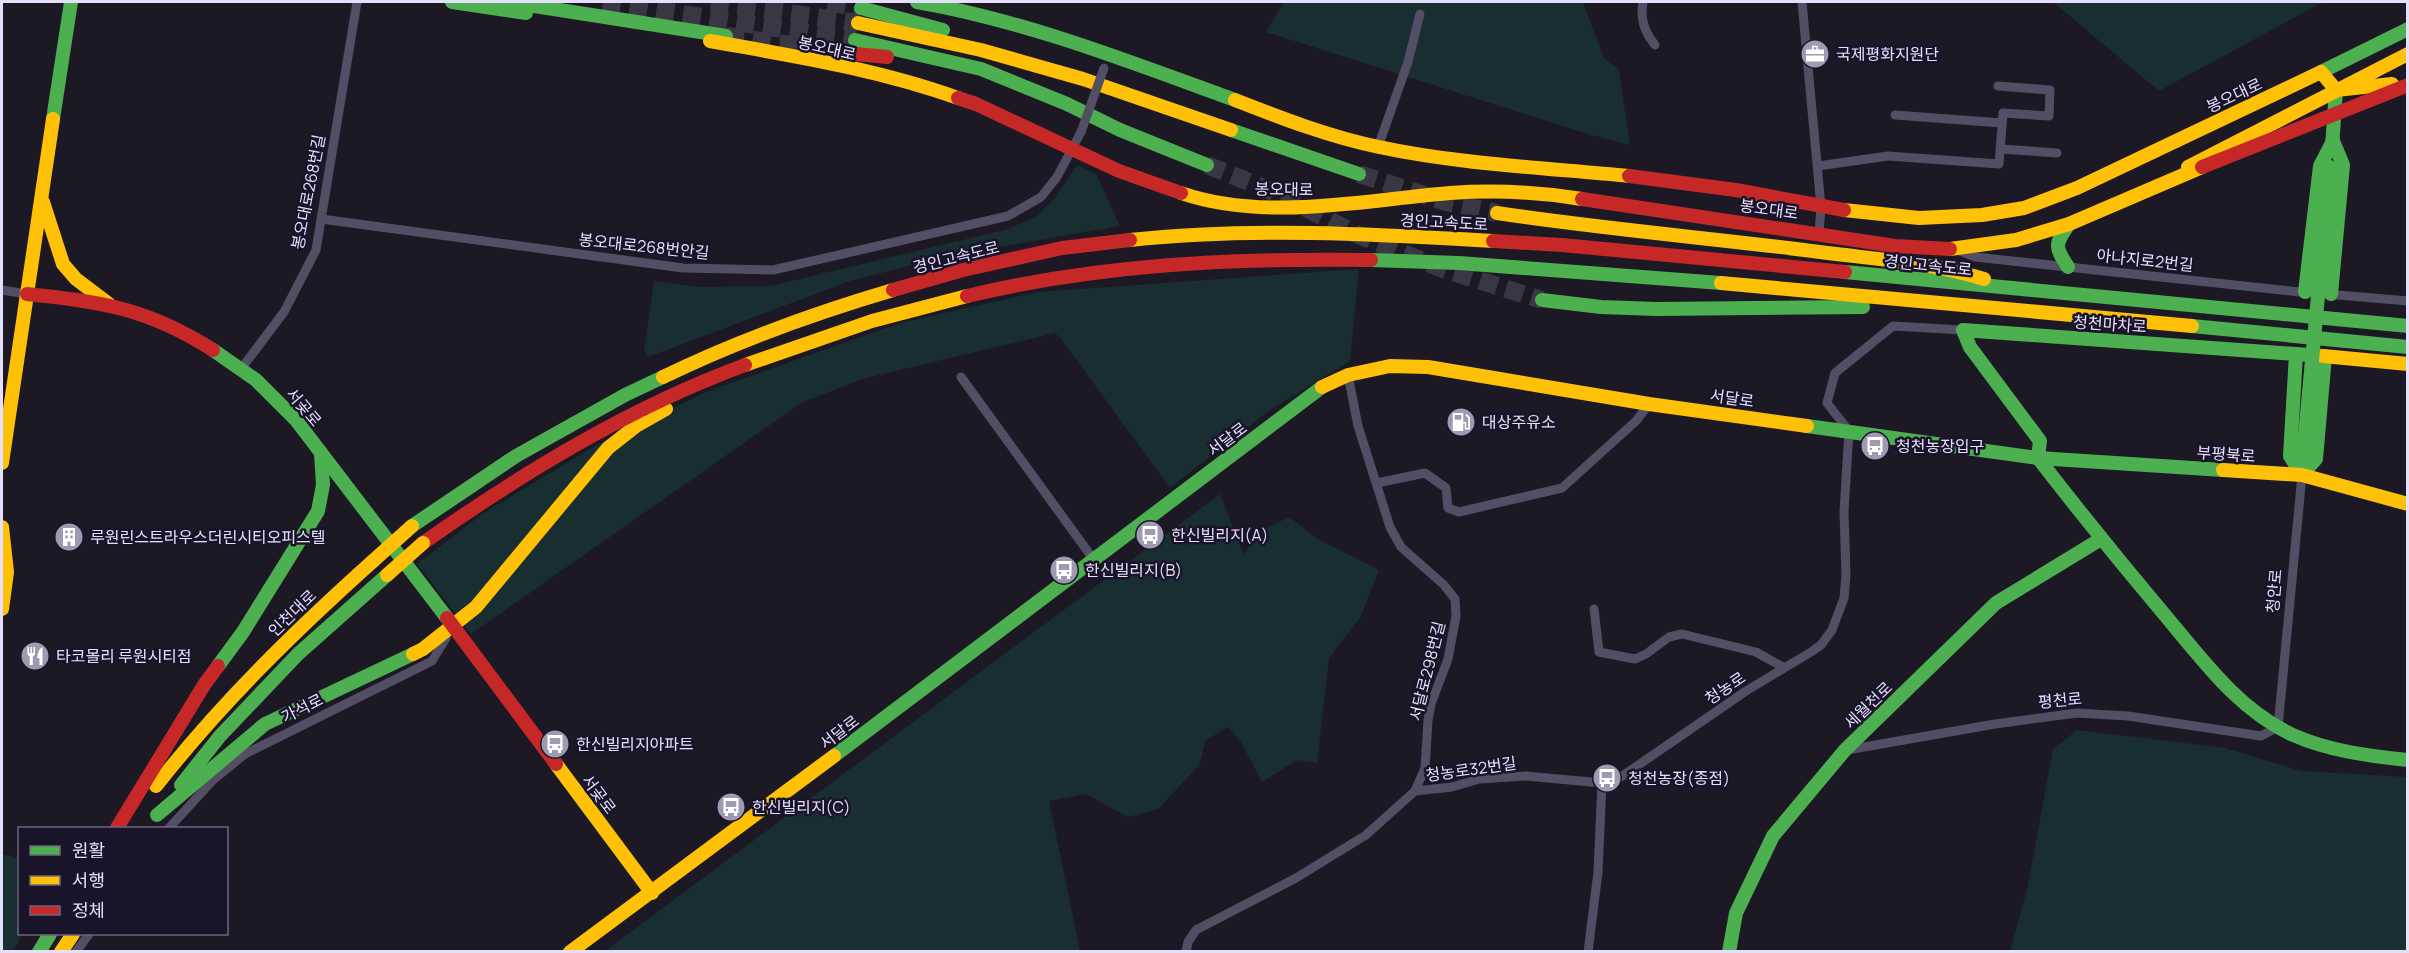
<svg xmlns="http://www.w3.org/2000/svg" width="2409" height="953" font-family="Manrope,'Noto Sans KR',sans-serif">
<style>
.green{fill:#182e31}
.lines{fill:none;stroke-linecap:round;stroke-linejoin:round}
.highway-tunnel{stroke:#3a3745;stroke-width:18;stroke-dasharray:18 9;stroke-linecap:butt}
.street{stroke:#524f64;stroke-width:9}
.fast{stroke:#4caf50;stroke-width:14}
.slow{stroke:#ffc107;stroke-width:14}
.jam{stroke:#c62828;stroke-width:14}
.street-bridge{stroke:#524f64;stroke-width:9}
.fast-bridge{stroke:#4caf50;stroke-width:14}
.slow-bridge{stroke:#ffc107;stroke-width:14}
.labels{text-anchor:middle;stroke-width:5;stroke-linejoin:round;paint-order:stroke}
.street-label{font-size:16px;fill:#e6dffc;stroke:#1a142a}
.poi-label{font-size:16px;fill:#e6dffc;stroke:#1a142a;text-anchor:start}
</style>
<rect width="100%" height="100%" fill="#1c1925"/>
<g class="green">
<polygon points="1284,2 1583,2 1604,58 1619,70 1630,145 1588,134 1266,32"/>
<polygon points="2053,2 2323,2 2159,91"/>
<polygon points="1077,165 1096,174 1120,226 947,256 850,281 648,357 644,350 654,281 701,287 771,286 1008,229 1037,216 1054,199"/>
<polygon points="1359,269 1350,361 1270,410 1170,488 1062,340 1055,333 862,379 801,403 471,634 417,564 485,512 595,446 706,392 900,323 1038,292"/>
<polygon points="1220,494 1244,556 1256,533 1289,517 1318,539 1379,570 1360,618 1329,658 1317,763 1297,760 1262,782 1241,742 1228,727 1205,741 1200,764 1158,809 1128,817 1086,794 1049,801 1080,951 605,951"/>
<polygon points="2077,730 2225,748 2301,771 2407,777 2407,951 2010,951 2027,890 2053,749"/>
<polygon points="2,854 19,858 20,934 23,934 13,951 2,951"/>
</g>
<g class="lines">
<g class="highway-tunnel">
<polyline points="603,2 855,40"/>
<polyline points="711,2 858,23"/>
<polyline points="828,2 861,8"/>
<polyline points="726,36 856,54"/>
<polyline points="1207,165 1281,195 1356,234 1440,268 1542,300"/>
<polyline points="1359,174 1446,202 1497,213"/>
</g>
<g class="street">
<path d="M1643,2C1640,19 1644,31 1655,45"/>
<polyline points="1802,2 1821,207 1819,233"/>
<polyline points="1895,115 2002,123"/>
<polyline points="1378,147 1408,62 1420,14"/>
<polyline points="2001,149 2057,153"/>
<polyline points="1818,166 1888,156 1999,164 2003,113 2049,116 2050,90 1998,86"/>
<polyline points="321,219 683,268 773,270 1008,216 1041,197 1057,177 1081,132"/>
<polyline points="1958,250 1975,257 2309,293"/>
<polyline points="2,290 27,294"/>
<polyline points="2326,294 2408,301"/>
<polyline points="241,369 284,312 316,250 357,2"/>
<polyline points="961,377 1094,560"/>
<polyline points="1377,483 1425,473 1446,488 1448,508 1459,512 1562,488 1636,421 1649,404"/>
<polyline points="1594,609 1599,652 1635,659 1646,654 1669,637 1682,634 1756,652 1783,667"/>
<polyline points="1847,750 1995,724 2077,713 2128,716 2261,736 2278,727 2302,475"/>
<polyline points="1415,791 1452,787 1479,779 1526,776 1602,783"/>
<polyline points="169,828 213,780 245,754 432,661 446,638"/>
<polyline points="76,952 89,934"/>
<polyline points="1186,952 1188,942 1196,930 1296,878 1366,835 1415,791 1425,768 1428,720 1431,704 1448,659 1456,616 1455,599 1444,585 1401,547 1390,527 1358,426 1348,375"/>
<polyline points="1588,952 1598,872 1602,783 1621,777 1746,691 1811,652 1821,645 1832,630 1844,598 1846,575 1844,512 1849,431 1827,403 1835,373 1893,326 1963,330"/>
</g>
<g class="fast">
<polyline points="452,2 526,13"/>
<polyline points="509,2 726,36"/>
<path d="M917,2C1027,21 1130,62 1235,100"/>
<polyline points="861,8 943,30"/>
<polyline points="855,40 981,69 1067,104 1120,130 1207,165"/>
<polyline points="2321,72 2408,29"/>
<polyline points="53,119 71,2"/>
<polyline points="1231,130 1359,174"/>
<polyline points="2332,147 2336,90"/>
<polyline points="1371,260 1459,263 1721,283"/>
<path d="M2068,267C2054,246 2055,244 2069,224"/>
<polyline points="1845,272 2408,326"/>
<polyline points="2305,292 2320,166 2333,141"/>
<polyline points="2331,294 2343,165 2333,141"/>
<polyline points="1542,300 1601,307 1656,309 1863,307"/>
<polyline points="2192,326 2408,347"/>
<polyline points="213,350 256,380 296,420 447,618"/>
<polyline points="2296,354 2290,456 2302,475"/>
<polyline points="1807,426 2038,458 2223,470"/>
<polyline points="2038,458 2040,441 1970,347 1963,330 2323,356"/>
<path d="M2038,458C2079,511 2121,563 2164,614C2202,659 2238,710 2293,735C2329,751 2369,756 2408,760"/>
<polyline points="2302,475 2316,459 2325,356"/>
<polyline points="412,526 516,456 625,395 663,377"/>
<polyline points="218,666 243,632 318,511 323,485 321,453"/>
<polyline points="834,756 1322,387"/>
<polyline points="181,785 220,736 298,654 387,575"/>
<polyline points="157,815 265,724 413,654"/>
<polyline points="39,952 50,934"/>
<polyline points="1729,952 1736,913 1773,836 1845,750 1996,603 2101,539"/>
</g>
<g class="slow">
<polyline points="858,23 981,50 1083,79 1231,130"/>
<path d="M710,41C793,56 878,69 958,98"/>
<path d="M1235,100C1281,118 1330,137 1379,147C1458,164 1548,168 1629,176"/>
<polyline points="2188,167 2408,54"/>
<path d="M1181,193C1265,222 1364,200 1450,193C1493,190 1539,192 1582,199"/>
<polyline points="43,202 63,264 76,279 109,304"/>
<polyline points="1844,210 1919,218 1982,215 2024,208 2077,188 2321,72 2336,90 2392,84"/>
<path d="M1497,213C1610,230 1723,239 1836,254C1886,260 1936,264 1984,279"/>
<path d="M1130,240C1251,227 1372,234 1493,241"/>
<polyline points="1950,249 2016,240 2069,224 2202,167"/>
<polyline points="1721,283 2192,326"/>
<polyline points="2323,356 2408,364"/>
<polyline points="745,365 872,321 967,296"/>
<path d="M663,377C737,341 815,313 893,290"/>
<polyline points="1322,387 1348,375 1390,366 1428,367 1649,404 1807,426"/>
<polyline points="2,463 53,119"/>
<polyline points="2223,470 2302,475 2408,504"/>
<polyline points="2,527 7,572 2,609"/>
<polyline points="413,654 423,649 476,607 608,448 636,426 666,409"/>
<polyline points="556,764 652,893"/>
<path d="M156,786C221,703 295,631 373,561"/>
<polyline points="61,952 73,934"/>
<polyline points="570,952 834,756"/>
</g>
<g class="jam">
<polyline points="856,54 887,57"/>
<polyline points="958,98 976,104 1119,171 1181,193"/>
<polyline points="2202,167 2408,85"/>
<polyline points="1629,176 1736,190 1844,210"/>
<polyline points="1582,199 1895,246 1950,249"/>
<polyline points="1493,241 1562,245 1845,272"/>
<polyline points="893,290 963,270 1062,248 1130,240"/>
<path d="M27,294C102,302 147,308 213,350"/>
<path d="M967,296C1100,264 1235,258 1371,260"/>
<path d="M423,543C524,472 629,408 745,365"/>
<polyline points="447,618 556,764"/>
<polyline points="117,828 204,685 218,666"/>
</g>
<polyline class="street-bridge" points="1081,132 1104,68"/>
<polyline class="fast-bridge" points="2303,457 2330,167"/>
<g class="slow-bridge">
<polyline points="373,561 412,526"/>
<polyline points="387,575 423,543"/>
</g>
</g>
<defs>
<g id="office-disc" transform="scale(1.5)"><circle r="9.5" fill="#9f9ab1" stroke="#1a142a"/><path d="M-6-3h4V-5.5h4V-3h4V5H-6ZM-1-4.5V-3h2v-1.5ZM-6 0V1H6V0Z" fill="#fff"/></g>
<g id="fuel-disc" transform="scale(1.5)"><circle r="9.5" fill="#9f9ab1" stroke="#1a142a"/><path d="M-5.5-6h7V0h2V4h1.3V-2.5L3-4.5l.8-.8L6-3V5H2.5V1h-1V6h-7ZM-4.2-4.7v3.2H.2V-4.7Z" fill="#fff"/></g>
<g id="bus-disc" transform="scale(1.5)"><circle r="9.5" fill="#9f9ab1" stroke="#1a142a"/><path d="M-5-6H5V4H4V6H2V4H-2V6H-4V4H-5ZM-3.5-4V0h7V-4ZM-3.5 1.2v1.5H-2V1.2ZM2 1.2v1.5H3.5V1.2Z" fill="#fff"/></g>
<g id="building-disc" transform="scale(1.5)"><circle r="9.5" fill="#9f9ab1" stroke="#1a142a"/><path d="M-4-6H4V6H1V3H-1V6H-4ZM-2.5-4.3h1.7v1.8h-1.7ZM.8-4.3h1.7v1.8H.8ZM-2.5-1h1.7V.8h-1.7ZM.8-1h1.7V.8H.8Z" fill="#fff"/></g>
<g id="restaurant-disc" transform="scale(1.5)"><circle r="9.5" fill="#9f9ab1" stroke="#1a142a"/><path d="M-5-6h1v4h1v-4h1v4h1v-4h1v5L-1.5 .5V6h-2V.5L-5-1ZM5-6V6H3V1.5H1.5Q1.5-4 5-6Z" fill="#fff"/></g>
</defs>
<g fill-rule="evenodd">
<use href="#office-disc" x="1815" y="54"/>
<use href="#fuel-disc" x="1461" y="422"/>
<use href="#bus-disc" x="1875" y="446"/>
<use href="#bus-disc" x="1150" y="535"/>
<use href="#building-disc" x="69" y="537"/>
<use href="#bus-disc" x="1064" y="570"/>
<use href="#restaurant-disc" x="35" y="656"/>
<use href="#bus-disc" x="555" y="744"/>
<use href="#bus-disc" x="1607" y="778"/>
<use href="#bus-disc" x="731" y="807"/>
</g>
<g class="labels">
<g class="street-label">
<text transform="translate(827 48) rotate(13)" y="6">봉오대로</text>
<text transform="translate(2234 95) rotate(-25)" y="6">봉오대로</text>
<text transform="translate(1284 189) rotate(1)" y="6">봉오대로</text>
<text transform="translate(308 192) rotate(-79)" y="6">봉오대로268번길</text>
<text transform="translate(1769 209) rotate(8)" y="6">봉오대로</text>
<text transform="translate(1444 222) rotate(3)" y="6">경인고속도로</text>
<text transform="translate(644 246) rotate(6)" y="6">봉오대로268번안길</text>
<text transform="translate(956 257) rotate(-14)" y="6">경인고속도로</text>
<text transform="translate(2145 260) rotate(6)" y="6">아나지로2번길</text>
<text transform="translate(1928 265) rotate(6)" y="6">경인고속도로</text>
<text transform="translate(2110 324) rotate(4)" y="6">청천마차로</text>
<text transform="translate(1732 398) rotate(8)" y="6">서달로</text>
<text transform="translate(304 407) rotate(50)" y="6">서곶로</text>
<text transform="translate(1227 439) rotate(-37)" y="6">서달로</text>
<text transform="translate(2226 454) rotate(4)" y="6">부평북로</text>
<text transform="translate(2274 591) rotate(-85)" y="6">청안로</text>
<text transform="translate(292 613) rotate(-44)" y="6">인천대로</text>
<text transform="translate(1427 671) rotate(-76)" y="6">서달로298번길</text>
<text transform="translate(1725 688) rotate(-34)" y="6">청농로</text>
<text transform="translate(2060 700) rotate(-5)" y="6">평천로</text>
<text transform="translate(1868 705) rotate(-44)" y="6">세월천로</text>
<text transform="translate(302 708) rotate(-27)" y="6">가석로</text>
<text transform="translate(839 732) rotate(-37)" y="6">서달로</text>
<text transform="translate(1471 769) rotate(-8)" y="6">청농로32번길</text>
<text transform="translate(599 794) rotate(53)" y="6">서곶로</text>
</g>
<g class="poi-label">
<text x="1836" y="60">국제평화지원단</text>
<text x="1482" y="428">대상주유소</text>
<text x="1896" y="452">청천농장입구</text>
<text x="1171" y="541">한신빌리지(A)</text>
<text x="90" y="543">루원린스트라우스더린시티오피스텔</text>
<text x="1085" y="576">한신빌리지(B)</text>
<text x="56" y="662">타코몰리 루원시티점</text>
<text x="576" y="750">한신빌리지아파트</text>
<text x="1628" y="784">청천농장(종점)</text>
<text x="752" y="813">한신빌리지(C)</text>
</g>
</g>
<rect width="2409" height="953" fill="none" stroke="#e6dffc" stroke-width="6"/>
<rect x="18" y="827" width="210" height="108" fill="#1a142a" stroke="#6c657e" stroke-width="1.5"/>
<rect x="30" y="846" width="30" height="9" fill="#4caf50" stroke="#6c657e" stroke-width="1.5"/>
<text x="72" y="857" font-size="18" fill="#e6dffc">원활</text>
<rect x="30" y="876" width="30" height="9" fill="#ffc107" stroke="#6c657e" stroke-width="1.5"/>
<text x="72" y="887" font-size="18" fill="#e6dffc">서행</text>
<rect x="30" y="906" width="30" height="9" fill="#c62828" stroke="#6c657e" stroke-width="1.5"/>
<text x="72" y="917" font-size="18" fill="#e6dffc">정체</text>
</svg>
